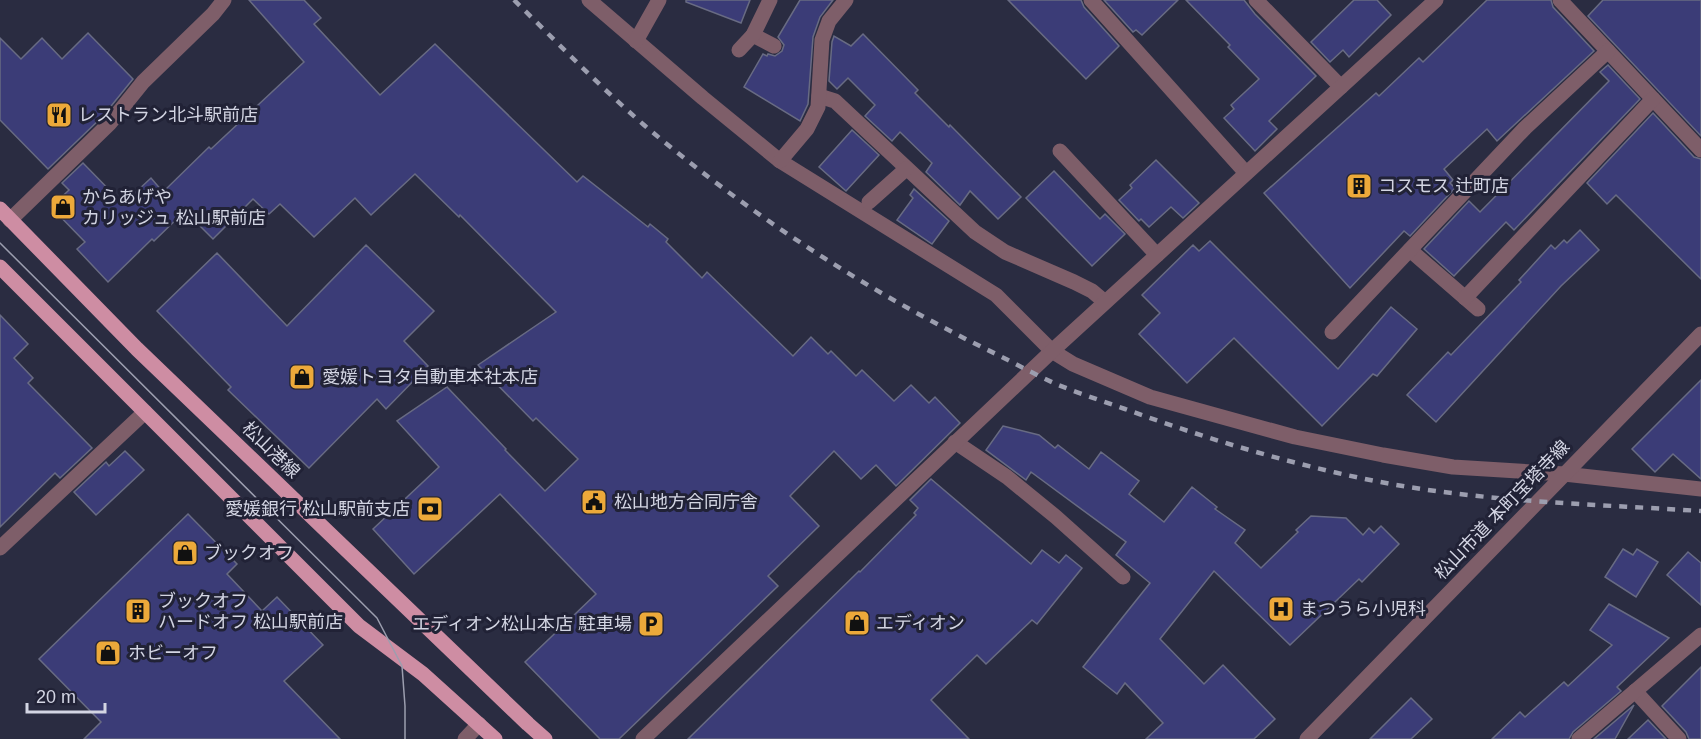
<svg xmlns="http://www.w3.org/2000/svg" width="1701" height="739" font-family="Arial,'Noto Sans JP',sans-serif">
<style>
.building{fill:#3b3c77;stroke:#686b83;stroke-width:1.5}
.lines{fill:none;stroke-linecap:round;stroke-linejoin:round}
.minor{stroke:#7e5e69;stroke-width:15}
.major{stroke:#ce8da3;stroke-width:15}
.tram{stroke:#9c9eaf;stroke-width:1.5}
.rail{stroke:#9c9eaf;stroke-width:4.5;stroke-dasharray:8 8;stroke-linecap:butt}
.labels{text-anchor:middle;stroke-width:6;stroke-linejoin:round;paint-order:stroke}
.poi-label{font-size:18px;fill:#d3d5e3;stroke:#212236;text-anchor:start}
.street-label{font-size:18px;fill:#d3d5e3;stroke:#212236}
</style>
<rect width="100%" height="100%" fill="#2a2c41"/>
<g class="building">
<polygon points="249,0 304,0 321,18 314,24 380,95 435,44 577,182 583,176 648,227 650,224 668,239 666,242 702,278 707,272 793,356 811,337 828,354 831,351 856,376 862,370 894,401 911,385 929,403 935,397 960,423 896,486 876,465 861,479 834,451 790,496 819,526 768,576 778,586 619,739 600,739 525,662 596,594 500,494 414,574 373,529 439,467 397,421 447,387 506,449 505,450 545,491 578,459 536,418 533,421 478,365 556,312 460,215 459,217 415,174 371,215 355,198 314,237 280,204 269,214 253,199 213,239 185,211 154,241 152,239 108,282 77,249 85,242 51,207 69,190 62,183 83,163 123,204 151,178 163,192 209,147 211,149 304,62"/>
<polygon points="686,0 750,0 741,23 686,2"/>
<polygon points="800,0 833,0 820,17 813,37 808,104 800,121 744,87 763,54 767,56 768,54 775,56 782,51 784,45 778,37"/>
<polygon points="1008,0 1081,0 1084,7 1119,46 1086,79"/>
<polygon points="1104,0 1178,0 1142,35 1136,30 1133,32"/>
<polygon points="1186,0 1244,0 1255,14 1316,76 1269,121 1277,129 1255,151 1224,118 1234,109 1231,105 1259,79 1228,47 1230,45"/>
<polygon points="1354,0 1377,0 1391,15 1349,57 1343,50 1330,62 1311,42"/>
<polygon points="1487,0 1551,0 1553,7 1594,51 1497,141 1487,129 1444,169 1453,180 1450,183 1455,188 1410,236 1404,231 1350,288 1264,193 1376,93 1379,96 1419,58 1423,62"/>
<polygon points="1603,0 1701,0 1701,136 1588,16"/>
<polygon points="88,33 133,79 103,116 48,169 0,120 0,38 21,59 42,38 62,59"/>
<polygon points="863,34 918,90 915,93 949,127 950,125 1021,197 998,219 970,191 960,205 926,172 932,163 900,132 892,141 865,116 875,105 848,78 837,89 829,81 832,42 834,36 851,46"/>
<polygon points="1608,65 1640,99 1514,230 1506,222 1454,276 1424,249 1469,201 1480,212 1609,81 1600,72"/>
<polygon points="1653,113 1694,157 1701,159 1701,279 1616,195 1607,204 1587,183"/>
<polygon points="852,130 879,155 846,191 819,167"/>
<polygon points="1156,160 1199,203 1183,218 1171,207 1149,227 1141,219 1139,221 1119,200 1132,188 1130,185"/>
<polygon points="1054,171 1100,219 1105,214 1125,234 1092,266 1026,198"/>
<polygon points="914,189 949,221 932,244 897,220 913,198 910,195"/>
<polygon points="1580,230 1599,250 1561,286 1436,422 1407,395 1448,352 1451,355 1521,282 1519,280 1551,245 1555,249 1564,240 1567,243"/>
<polygon points="1210,241 1338,369 1391,307 1417,329 1377,376 1373,374 1322,426 1234,338 1187,383 1139,334 1160,313 1142,295 1193,245 1199,251"/>
<polygon points="366,245 434,311 404,341 428,366 386,409 377,399 309,468 228,390 231,387 157,311 217,253 287,326"/>
<polygon points="0,315 28,344 14,358 33,378 28,383 92,448 60,478 55,473 0,527"/>
<polygon points="1701,380 1701,479 1673,454 1655,472 1632,449"/>
<polygon points="1003,426 1039,435 1055,448 1058,445 1089,469 1101,452 1139,481 1129,494 1164,522 1192,487 1217,507 1215,509 1245,530 1235,543 1261,568 1298,532 1296,530 1311,516 1346,518 1363,535 1369,528 1374,533 1381,526 1399,544 1362,582 1359,579 1290,645 1214,571 1160,639 1204,684 1223,665 1275,719 1254,739 1146,739 1163,723 1125,683 1117,694 1083,667 1150,583 1116,555 1126,542 1031,472 1026,480 986,450"/>
<polygon points="125,451 144,470 96,515 74,492 106,462 109,466"/>
<polygon points="931,479 1031,564 1042,550 1059,563 1066,555 1082,568 1037,624 1032,620 986,664 977,655 931,700 969,739 688,739 859,571 860,572 916,515 914,513 918,508 910,500"/>
<polygon points="188,514 237,564 227,574 262,611 277,597 323,645 284,681 340,739 84,739 101,722 39,659"/>
<polygon points="1623,549 1633,555 1637,549 1658,562 1636,597 1605,577"/>
<polygon points="1688,552 1701,563 1701,605 1667,575"/>
<polygon points="1609,604 1669,638 1617,687 1621,691 1573,732 1569,739 1492,739 1520,712 1525,717 1564,682 1568,686 1612,645 1590,630"/>
<polygon points="1701,667 1701,739 1689,739 1686,732 1662,706"/>
<polygon points="1411,698 1432,719 1411,739 1370,739"/>
<polygon points="1634,705 1615,739 1594,739"/>
<polygon points="1648,720 1666,739 1628,739"/>
</g>
<g class="lines">
<g class="minor">
<polyline points="589,0 703,98 780,161 996,295 1052,351 1073,364 1150,397 1295,437 1383,455 1453,467 1564,474 1701,489"/>
<polyline points="1091,0 1246,173"/>
<polyline points="1256,0 1341,87"/>
<polyline points="1560,0 1701,150"/>
<polyline points="753,35 774,46"/>
<polyline points="636,41 659,0"/>
<polyline points="739,50 753,35 770,0"/>
<polyline points="819,96 835,101 975,232 1005,252 1074,282 1092,291 1105,302"/>
<polyline points="1060,151 1157,255"/>
<polyline points="780,161 807,129 818,107 822,40 829,21 846,0"/>
<polyline points="869,202 906,169"/>
<polyline points="10,220 110,123 143,82 213,14 224,0"/>
<polyline points="1410,250 1478,309"/>
<polyline points="1465,298 1653,99"/>
<polyline points="1332,332 1525,128 1608,51"/>
<polyline points="955,442 1007,477 1056,517 1123,577"/>
<polyline points="0,548 145,412"/>
<polyline points="1635,691 1679,739"/>
<polyline points="465,739 479,724"/>
<polyline points="643,739 1052,351 1436,0"/>
<polyline points="1307,739 1701,334"/>
<polyline points="1579,739 1701,635"/>
</g>
<g class="major">
<polyline points="0,209 137,349 528,724 545,739"/>
<polyline points="0,267 359,626 423,674 495,739"/>
</g>
<polyline class="tram" points="0,243 377,618 402,666 405,706 405,739"/>
<path class="rail" d="M514,0C557,42 599,86 644,125C751,216 870,293 996,354C1016,364 1036,375 1056,384C1078,393 1102,401 1125,409C1207,439 1290,464 1375,481C1482,502 1592,504 1701,511"/>
</g>
<defs>
<g id="restaurant-square" transform="scale(1.35)"><rect x="-9" y="-9" width="18" height="18" rx="4" fill="#eca93a" stroke="#212236"/><path d="M-5-6h1v4h1v-4h1v4h1v-4h1v5L-1.5 .5V6h-2V.5L-5-1ZM5-6V6H3V1.5H1.5Q1.5-4 5-6Z" fill="#111"/></g>
<g id="building-square" transform="scale(1.35)"><rect x="-9" y="-9" width="18" height="18" rx="4" fill="#eca93a" stroke="#212236"/><path d="M-4-6H4V6H1V3H-1V6H-4ZM-2.5-4.3h1.7v1.8h-1.7ZM.8-4.3h1.7v1.8H.8ZM-2.5-1h1.7V.8h-1.7ZM.8-1h1.7V.8H.8Z" fill="#111"/></g>
<g id="shop-square" transform="scale(1.35)"><rect x="-9" y="-9" width="18" height="18" rx="4" fill="#eca93a" stroke="#212236"/><path d="M-5-2.5h2.3a2.7 3.5 0 0 1 5.4 0H5L5.5 6h-11ZM-1.5-2.5h3a1.5 2.3 0 0 0-3 0Z" fill="#111"/></g>
<g id="civic-square" transform="scale(1.35)"><rect x="-9" y="-9" width="18" height="18" rx="4" fill="#eca93a" stroke="#212236"/><path d="M-.6-6.5H3V-4.5H.6V-3L4-1V1h2V6H-6V1h2V-1L-.6-3ZM-1.2 2.5V6h2.4V2.5Z" fill="#111"/></g>
<g id="bank-square" transform="scale(1.35)"><rect x="-9" y="-9" width="18" height="18" rx="4" fill="#eca93a" stroke="#212236"/><path d="M-6-4H6V4H-6ZM0-2.3a2.3 2.3 0 1 0 0 4.6a2.3 2.3 0 1 0 0-4.6Z" fill="#111"/></g>
<g id="hospital-square" transform="scale(1.35)"><rect x="-9" y="-9" width="18" height="18" rx="4" fill="#eca93a" stroke="#212236"/><path d="M-5-5h3v3.5h4V-5h3V5h-3V1.5h-4V5h-3Z" fill="#111"/></g>
<g id="parking-square" transform="scale(1.35)"><rect x="-9" y="-9" width="18" height="18" rx="4" fill="#eca93a" stroke="#212236"/><path d="M-3.5-5.5H1a3.5 3.5 0 0 1 0 7H-1V5.5H-3.5ZM-1-3.4V-.6H.8a1.4 1.4 0 0 0 0-2.8Z" fill="#111"/></g>
</defs>
<g fill-rule="evenodd">
<use href="#restaurant-square" x="59" y="115"/>
<use href="#building-square" x="1359" y="186"/>
<use href="#shop-square" x="63" y="207"/>
<use href="#shop-square" x="302" y="377"/>
<use href="#civic-square" x="594" y="502"/>
<use href="#bank-square" x="430" y="509"/>
<use href="#shop-square" x="185" y="553"/>
<use href="#hospital-square" x="1281" y="609"/>
<use href="#building-square" x="138" y="611"/>
<use href="#shop-square" x="857" y="623"/>
<use href="#parking-square" x="651" y="624"/>
<use href="#shop-square" x="108" y="653"/>
</g>
<g class="labels">
<g class="poi-label">
<text x="78" y="121">レストラン北斗駅前店</text>
<text x="1378" y="192">コスモス 辻町店</text>
<text x="82" y="203">からあげや<tspan x="82" dy="21">カリッジュ 松山駅前店</tspan></text>
<text x="322" y="383">愛媛トヨタ自動車本社本店</text>
<text x="614" y="508">松山地方合同庁舎</text>
<text x="410" y="515" text-anchor="end">愛媛銀行 松山駅前支店</text>
<text x="204" y="559">ブックオフ</text>
<text x="158" y="607">ブックオフ<tspan x="158" dy="21">ハードオフ 松山駅前店</tspan></text>
<text x="1300" y="615">まつうら小児科</text>
<text x="876" y="629">エディオン</text>
<text x="632" y="630" text-anchor="end">エディオン松山本店 駐車場</text>
<text x="128" y="659">ホビーオフ</text>
</g>
<g class="street-label">
<text transform="translate(271 450) rotate(44)" y="6">松山港線</text>
<text transform="translate(1502 510) rotate(-46)" y="6">松山市道 本町宝塔寺線</text>
</g>
</g>
<path d="M27 703v9h78v-9" fill="none" stroke="#d3d5e3" stroke-width="3"/>
<text x="36" y="703" font-size="18" fill="#d3d5e3" stroke="#212236" stroke-width="4.5" paint-order="stroke">20 m</text>
</svg>
